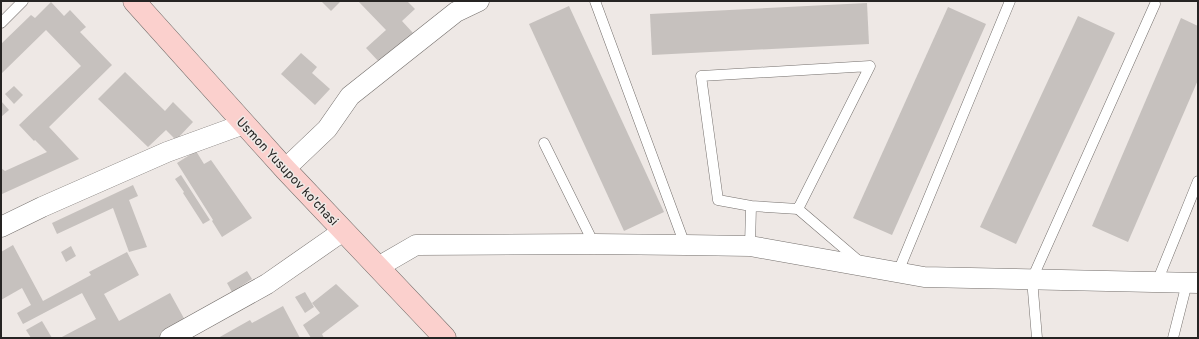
<svg xmlns="http://www.w3.org/2000/svg" width="1199" height="339" font-family="Overpass,sans-serif">
<style>
.building{fill:#c6c1be}
.lines{fill:none;stroke-linecap:round;stroke-linejoin:round}
.service-casing{stroke:#746f6c;stroke-width:11}
.minor-casing{stroke:#746f6c;stroke-width:21}
.secondary-casing{stroke:#746f6c;stroke-width:23}
.service{stroke:#fff;stroke-width:10}
.minor{stroke:#fff;stroke-width:20}
.secondary{stroke:#fbd0cd;stroke-width:22}
.labels{text-anchor:middle;stroke-width:3;stroke-linejoin:round;paint-order:stroke}
.street-label{font-size:13px;fill:#262423;stroke:#eee8e5}
</style>
<rect width="100%" height="100%" fill="#eee8e5"/>
<g class="building">
<polygon points="321,1 341,1 331,11"/>
<polygon points="358,1 407,1 415,9 402,21 413,33 381,64 366,48 386,30"/>
<polygon points="51,2 64,16 70,10 86,27 80,32 112,65 49,127 79,159 2,194 1,168 5,171 47,152 35,140 34,141 19,125 81,66 46,30 1,74 1,44 31,15 35,18"/>
<polygon points="867,3 869,44 652,55 650,14"/>
<polygon points="569,6 664,212 624,231 529,24"/>
<polygon points="948,7 986,24 892,235 853,218"/>
<polygon points="1078,16 1115,33 1016,244 980,227"/>
<polygon points="1181,18 1198,26 1198,80 1128,242 1092,226"/>
<polygon points="301,53 317,67 312,73 330,89 315,105 281,74"/>
<polygon points="125,72 165,111 173,102 193,122 176,140 166,130 148,147 98,99"/>
<polygon points="14,86 23,95 14,104 5,94"/>
<polygon points="1,101 9,110 1,117"/>
<polygon points="196,151 204,164 211,160 252,218 222,237 212,221 213,220 177,163"/>
<polygon points="181,175 210,220 203,224 183,193 184,192 175,179"/>
<polygon points="133,185 138,196 129,200 147,247 129,252 113,208 57,234 52,223"/>
<polygon points="13,245 43,301 91,275 89,272 127,252 139,275 104,294 119,321 170,293 186,322 157,338 60,338 96,319 82,293 23,324 17,313 31,305 22,288 1,300 1,252"/>
<polygon points="71,246 76,256 66,262 61,252"/>
<polygon points="247,271 252,279 232,292 227,283"/>
<polygon points="336,284 359,306 322,334 324,338 311,338 303,325 320,313 312,303"/>
<polygon points="305,292 314,307 305,313 295,297"/>
<polygon points="283,306 300,338 218,338 250,320 252,323"/>
<polygon points="42,321 52,338 31,338 26,330"/>
</g>
<g class="lines">
<g class="service-casing">
<g id="service">
<polyline points="595,1 685,245"/>
<polyline points="1,23 23,1"/>
<polyline points="544,143 594,244"/>
<polyline points="798,209 860,262"/>
<polyline points="750,246 751,206 718,200 701,76 870,66 798,209 751,206"/>
<polyline points="898,272 1010,1"/>
<polyline points="1157,282 1198,181"/>
<polyline points="1037,338 1032,279 1155,4"/>
<polyline points="1173,338 1187,283"/>
</g>
</g>
<g class="minor-casing">
<g id="minor">
<polyline points="285,169 327,129 350,96 456,12 479,1"/>
<polyline points="1,227 42,207 167,152 244,124"/>
<polyline points="378,267 416,245 594,244 685,245 750,246 924,277 1198,283"/>
<polyline points="170,338 267,284 343,231"/>
</g>
</g>
<g class="secondary-casing">
<polyline id="secondary" points="134,1 285,169 445,338"/>
</g>
<use href="#service" class="service"/>
<use href="#minor" class="minor"/>
<use href="#secondary" class="secondary"/>
</g>
<g class="labels">
<g class="street-label">
<text transform="translate(288 171) rotate(47)" y="5">Usmon Yusupov ko'chasi</text>
</g>
</g>
<rect width="1199" height="339" fill="none" stroke="#262423" stroke-width="4"/>
</svg>
